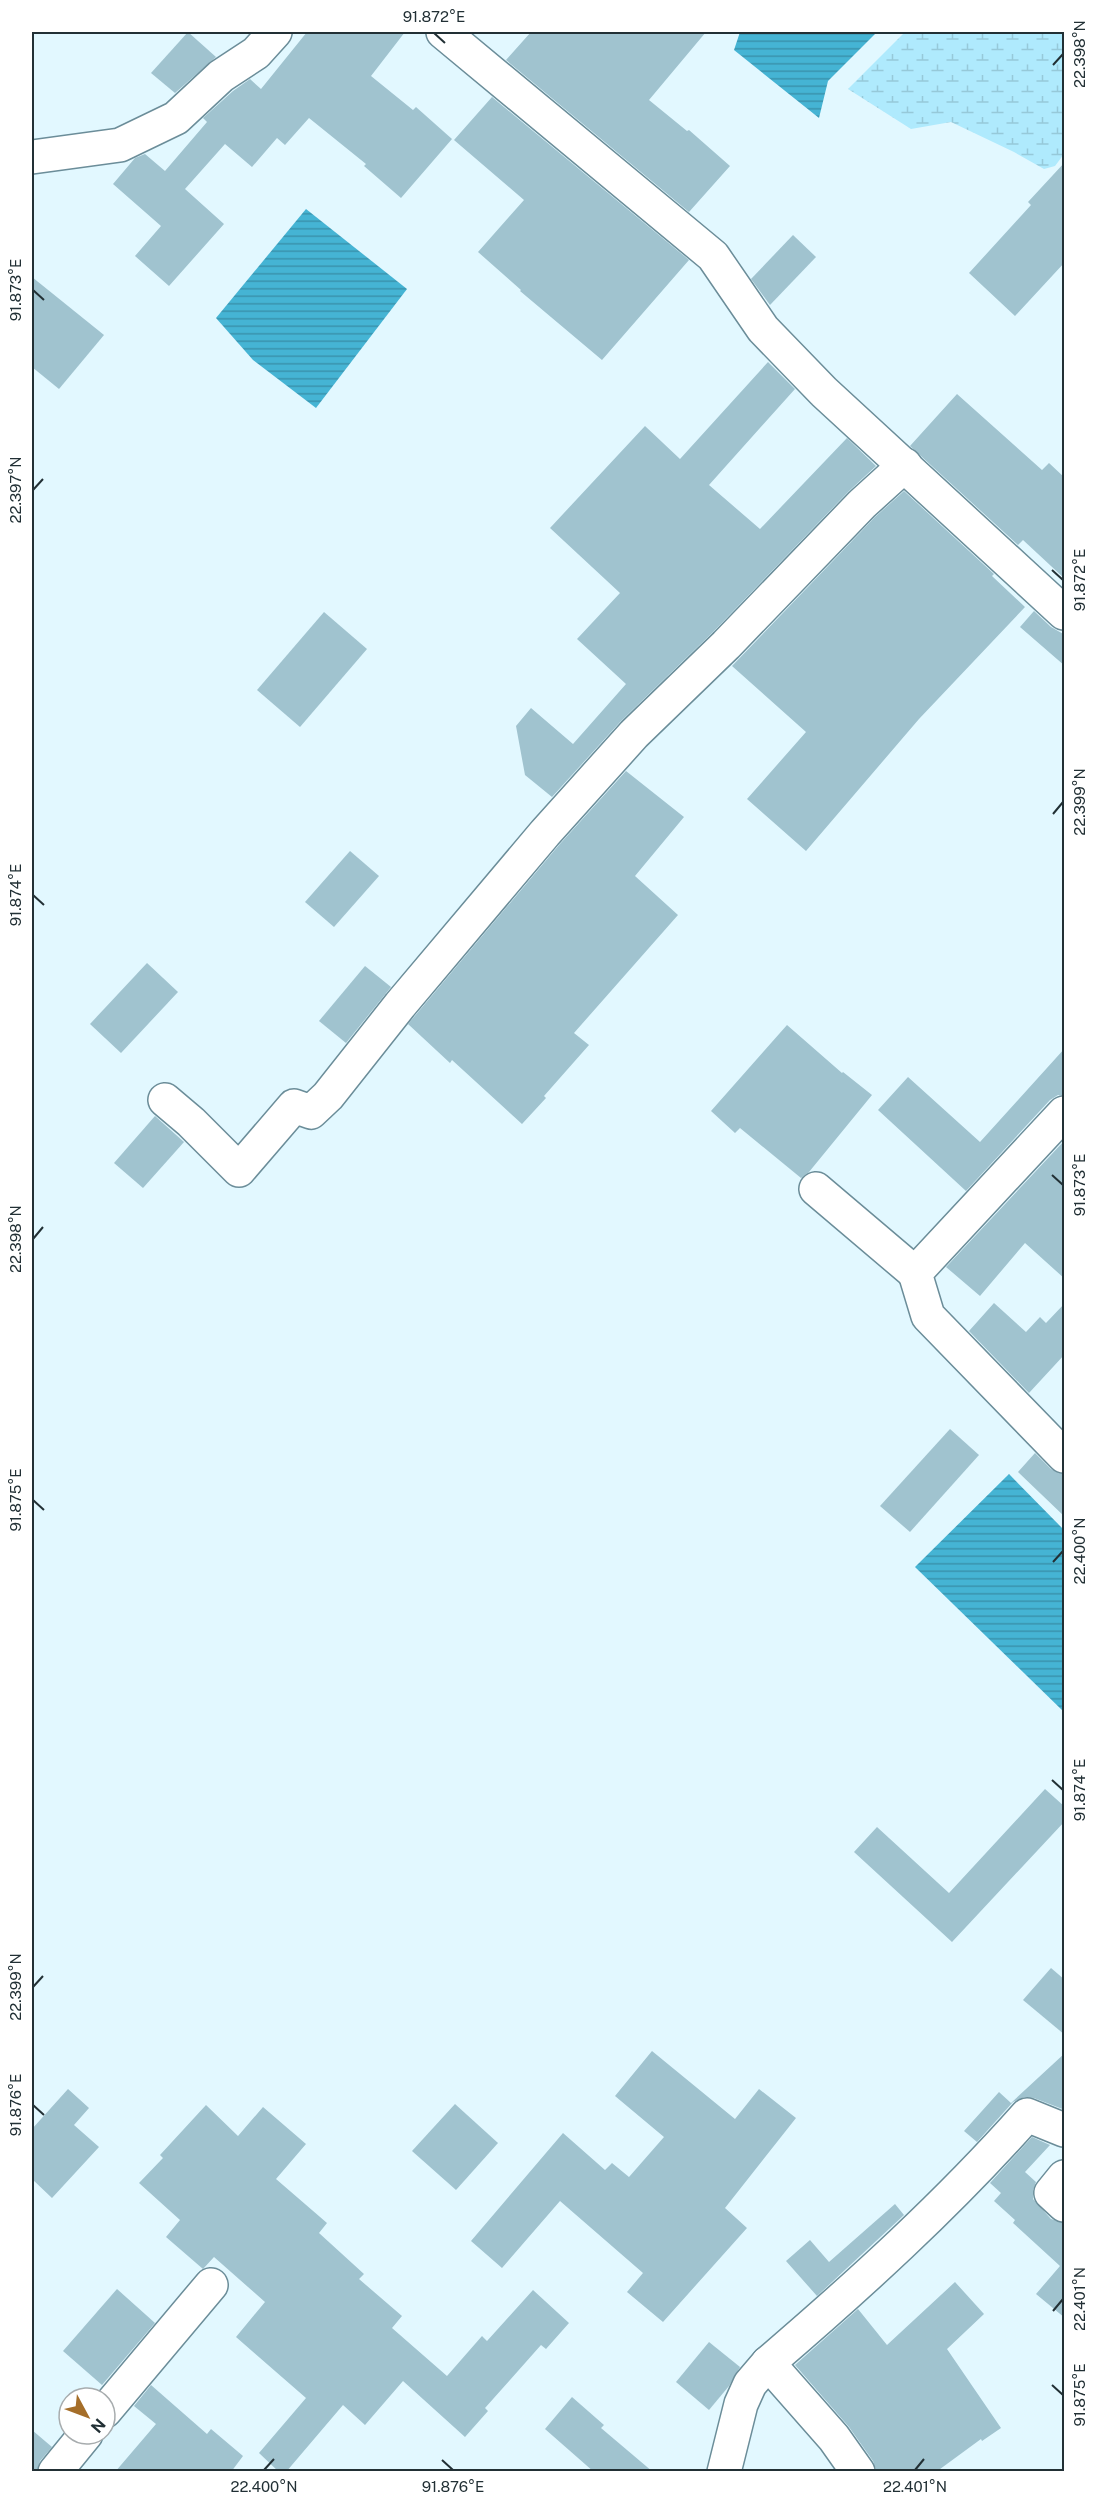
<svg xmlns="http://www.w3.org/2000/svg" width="1096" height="2503" font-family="'Public Sans',sans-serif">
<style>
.wetland{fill:url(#wetland-marsh)}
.water{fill:url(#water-rules)}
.building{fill:#a0c3cf}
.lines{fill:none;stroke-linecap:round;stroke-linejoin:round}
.minor-casing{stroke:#6b8d99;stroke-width:36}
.minor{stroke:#fff;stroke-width:33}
.ticks{fill:none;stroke:#223035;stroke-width:2}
.neatline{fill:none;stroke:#223035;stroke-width:2}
.ticks-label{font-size:15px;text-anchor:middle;fill:#223035}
</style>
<defs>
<pattern id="wetland-marsh" width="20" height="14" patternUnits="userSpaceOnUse" patternTransform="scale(1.5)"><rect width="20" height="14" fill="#afeafd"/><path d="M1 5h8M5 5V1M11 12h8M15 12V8" fill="none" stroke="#96c9d9"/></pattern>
<pattern id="water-rules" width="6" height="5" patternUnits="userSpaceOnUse" patternTransform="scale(1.5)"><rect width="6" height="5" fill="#45b4d4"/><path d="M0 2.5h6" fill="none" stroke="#3993ad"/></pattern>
</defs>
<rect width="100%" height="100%" fill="#e2f8ff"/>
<polygon class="wetland" points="905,32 1064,32 1064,154 1055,166 1044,169 1014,152 951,122 911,129 848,89"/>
<g class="water">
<polygon points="740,32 877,32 828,81 819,118 734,50"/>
<polygon points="306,209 407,289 316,408 253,360 216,318"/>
<polygon points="1009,1474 1064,1530 1064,1712 915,1567"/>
</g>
<g class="building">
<polygon points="188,32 216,57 175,93 151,73"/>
<polygon points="307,32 405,32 371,76 413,110 416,107 452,139 401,198 364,166 366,164 309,118 285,145 277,138 252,167 225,144 185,189 224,224 169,286 135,256 161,226 113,184 135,158 145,154 165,171 207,122 203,118 233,91 250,79 261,89"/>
<polygon points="531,32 706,32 649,100 687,131 689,130 730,166 689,212 506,60"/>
<polygon points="492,97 689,260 602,360 520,291 521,290 478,252 524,200 454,140"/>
<polygon points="1065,162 1065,262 1015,316 969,273 1031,205 1028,202"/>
<polygon points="793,235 816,257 770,305 751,279"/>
<polygon points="32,277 104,335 59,389 32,367"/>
<polygon points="768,362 795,389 709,485 760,529 847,438 876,466 849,491 713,632 621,721 552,797 525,775 516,726 531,708 573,744 626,684 577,639 620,593 550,528 645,426 680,459"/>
<polygon points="957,394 1042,470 1049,463 1065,478 1065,579 1023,540 1018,545 910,446"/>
<polygon points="904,491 994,574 992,576 1025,607 919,719 806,851 747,799 806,732 732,666 875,517"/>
<polygon points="1034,611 1051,627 1065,635 1065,666 1020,627"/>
<polygon points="324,612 367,649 300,727 257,690"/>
<polygon points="626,771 684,817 635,876 678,915 574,1033 589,1045 544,1096 546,1098 522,1124 452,1060 450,1063 408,1024 559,845"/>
<polygon points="350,851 379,876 334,927 305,902"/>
<polygon points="147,963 178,992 121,1053 90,1024"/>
<polygon points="365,966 391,987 346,1043 319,1021"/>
<polygon points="787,1025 842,1073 843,1072 872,1095 809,1172 801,1178 740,1128 735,1133 711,1111"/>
<polygon points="1065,1048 1065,1095 1058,1095 1050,1100 966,1191 878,1110 908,1077 980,1142"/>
<polygon points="155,1116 184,1142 143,1188 114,1163"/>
<polygon points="1065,1140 1065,1279 1025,1243 980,1296 946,1267"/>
<polygon points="994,1303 1026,1332 1040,1317 1046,1323 1065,1303 1065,1354 1029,1393 969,1331"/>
<polygon points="950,1429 979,1455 910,1532 880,1506"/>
<polygon points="1035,1453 1051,1469 1065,1474 1065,1517 1018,1472"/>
<polygon points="1045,1789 1065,1807 1065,1821 952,1942 854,1852 877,1827 949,1893"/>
<polygon points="1051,1968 1065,1980 1065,2035 1023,2000"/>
<polygon points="652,2051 735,2119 759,2089 796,2118 725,2208 747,2228 663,2322 627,2292 643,2273 560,2201 502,2268 471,2241 563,2133 605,2170 612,2163 629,2177 664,2137 615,2096"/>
<polygon points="1065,2053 1065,2110 1034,2098 1024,2097 1013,2102 977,2142 964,2131 999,2092 1011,2103"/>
<polygon points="68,2089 89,2108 74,2125 99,2147 52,2198 32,2179 32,2129"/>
<polygon points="455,2104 498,2143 456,2190 412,2151"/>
<polygon points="206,2105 238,2136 263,2107 306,2144 276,2179 327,2223 319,2233 364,2274 359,2279 402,2316 392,2328 447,2376 482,2336 487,2341 533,2290 569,2323 546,2349 541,2345 485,2408 488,2411 465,2437 403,2381 365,2425 343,2405 286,2472 279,2472 259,2453 306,2398 236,2337 265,2302 214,2257 203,2269 166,2237 180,2220 139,2183 163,2158 160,2155"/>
<polygon points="1032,2137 1050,2145 1025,2172 1036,2182 1033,2190 1033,2199 1051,2219 1065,2223 1065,2318 1036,2294 1060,2266 1013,2223 1015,2220 994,2201 1001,2193 990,2183"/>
<polygon points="895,2204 904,2215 817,2296 786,2261 810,2240 829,2262"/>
<polygon points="955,2282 984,2314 947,2349 1001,2428 982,2441 981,2439 936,2472 877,2472 873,2461 849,2427 795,2365 858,2309 887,2345"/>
<polygon points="117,2289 155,2323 102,2385 63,2351"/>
<polygon points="709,2342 740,2367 729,2386 709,2410 676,2382"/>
<polygon points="151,2385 207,2434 211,2429 243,2456 231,2472 115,2472 156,2424 134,2406"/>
<polygon points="572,2397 604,2425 601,2428 653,2472 594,2472 545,2429"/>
<polygon points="32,2430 52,2447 40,2461 37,2472 32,2472"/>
</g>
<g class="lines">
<g class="minor-casing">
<g id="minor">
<polyline points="443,32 713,256 763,329 824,392 1064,613"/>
<polyline points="32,157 120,145 176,118 221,76 256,53 275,32"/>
<polyline points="165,1100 191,1122 239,1170 294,1106 311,1112 328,1096 400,1005 545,833 634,734 726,645 862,504 905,465"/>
<polyline points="1064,1113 915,1273 928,1316 1064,1456"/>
<polyline points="816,1189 915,1273"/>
<polyline points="1064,2177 1051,2193 1064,2205"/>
<polyline points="768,2363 834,2438 858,2472"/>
<polyline points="105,2411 211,2285"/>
<polyline points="55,2472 86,2434"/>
<path d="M724,2472L741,2404L750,2384L768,2363C859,2285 947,2205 1027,2115L1064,2130"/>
</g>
</g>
<use href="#minor" class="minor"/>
</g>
<path class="ticks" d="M434,33L445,43M1053,65L1063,54M33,290L44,300M33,490L43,479M1052,570L1063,580M1053,814L1063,802M33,895L44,905M1052,1175L1063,1185M33,1239L43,1227M33,1500L44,1510M1053,1562L1063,1551M1052,1780L1063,1790M33,1987L43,1976M33,2105L44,2115M1053,2311L1063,2299M1052,2385L1063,2395M442,2460L453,2470M264,2470L274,2459M915,2470L924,2459"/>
<rect width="1096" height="2503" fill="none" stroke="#ffffff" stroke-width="66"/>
<g transform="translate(87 2416) rotate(131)"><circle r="28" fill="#ffffff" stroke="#a7acae" stroke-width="1.5"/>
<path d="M0-4.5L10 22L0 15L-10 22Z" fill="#a56e29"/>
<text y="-9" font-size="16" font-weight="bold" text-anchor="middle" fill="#223035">N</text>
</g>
<rect x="33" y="33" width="1030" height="2437" class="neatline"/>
<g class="ticks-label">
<text x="434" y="22">91.872°E</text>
<text transform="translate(1080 54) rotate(-90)" y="5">22.398°N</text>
<text transform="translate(16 290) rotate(-90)" y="5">91.873°E</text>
<text transform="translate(16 490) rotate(-90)" y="5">22.397°N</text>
<text transform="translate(1080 580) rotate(-90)" y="5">91.872°E</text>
<text transform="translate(1080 802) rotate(-90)" y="5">22.399°N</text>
<text transform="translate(16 895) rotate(-90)" y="5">91.874°E</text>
<text transform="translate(1080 1185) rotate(-90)" y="5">91.873°E</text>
<text transform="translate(16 1239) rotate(-90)" y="5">22.398°N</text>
<text transform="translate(16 1500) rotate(-90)" y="5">91.875°E</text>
<text transform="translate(1080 1551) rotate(-90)" y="5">22.400°N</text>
<text transform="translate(1080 1790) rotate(-90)" y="5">91.874°E</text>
<text transform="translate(16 1987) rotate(-90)" y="5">22.399°N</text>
<text transform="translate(16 2105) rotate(-90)" y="5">91.876°E</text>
<text transform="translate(1080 2299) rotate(-90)" y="5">22.401°N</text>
<text transform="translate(1080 2395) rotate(-90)" y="5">91.875°E</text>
<text x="264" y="2492">22.400°N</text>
<text x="453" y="2492">91.876°E</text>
<text x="915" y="2492">22.401°N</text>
</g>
</svg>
